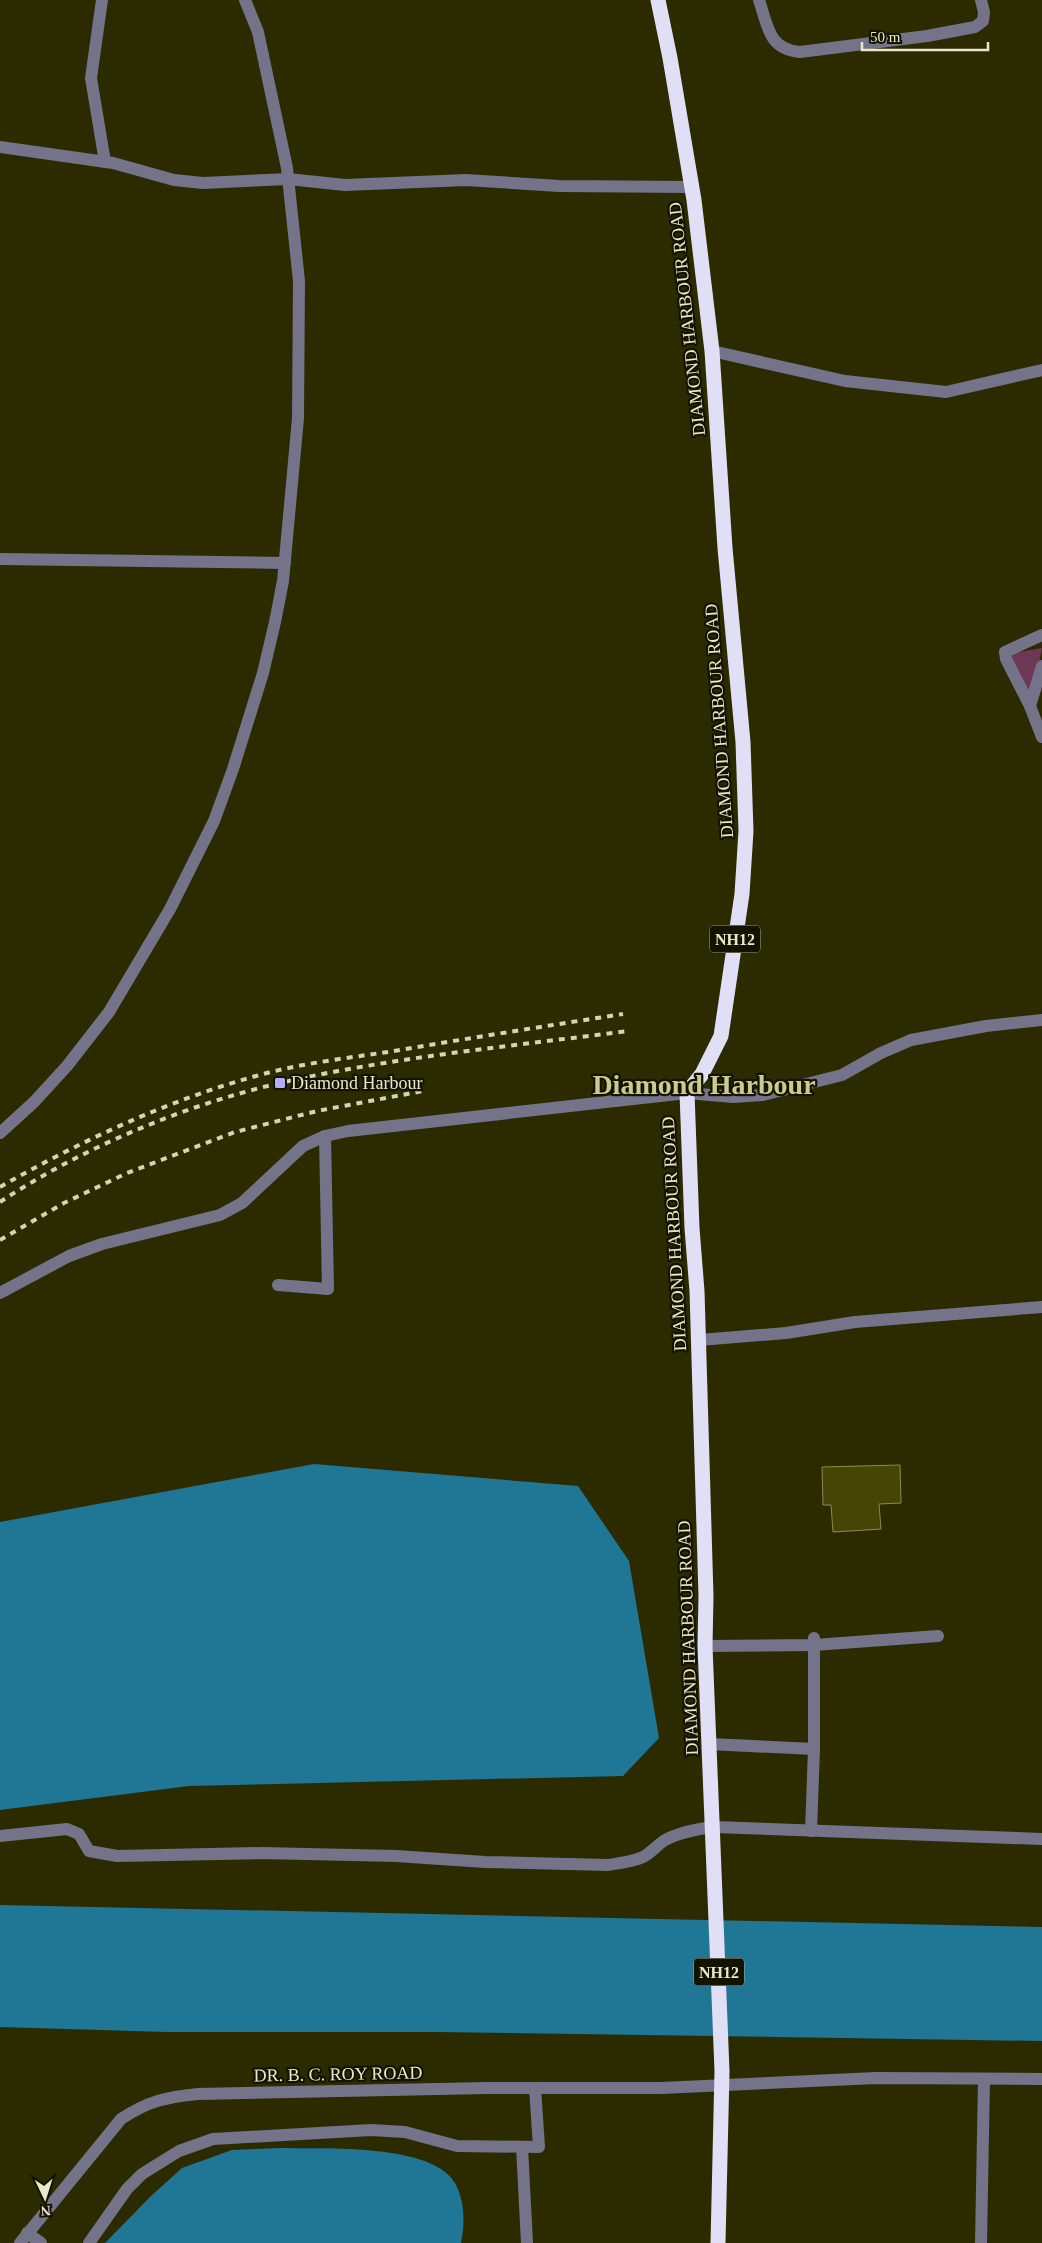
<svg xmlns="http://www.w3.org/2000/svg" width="1042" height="2243" font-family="'Times New Roman',serif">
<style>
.green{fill:#6d3755}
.water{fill:#1f7695}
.building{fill:#474506;stroke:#8c8b51}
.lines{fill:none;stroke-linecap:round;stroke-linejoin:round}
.minor{stroke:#74738a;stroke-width:12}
.highway{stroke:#e0dff6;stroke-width:15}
.rail{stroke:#d4d4b6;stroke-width:4;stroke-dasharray:6 6;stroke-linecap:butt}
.poi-dot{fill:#b3adf9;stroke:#131300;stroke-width:2}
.labels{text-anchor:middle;stroke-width:4.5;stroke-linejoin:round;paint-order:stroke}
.shield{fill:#131300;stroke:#a8a88e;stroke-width:1}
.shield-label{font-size:16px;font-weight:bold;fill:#e8e8cb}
.street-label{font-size:18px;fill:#e8e8cb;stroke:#131300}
.poi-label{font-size:18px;fill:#e8e8cb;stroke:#131300;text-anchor:start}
.town-label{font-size:28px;font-weight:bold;fill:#cbcb8f;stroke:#131300}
</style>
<rect width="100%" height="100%" fill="#2c2b00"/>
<polygon class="green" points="1042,648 1032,698 1008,654"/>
<g class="water">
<polygon points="314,1464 578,1486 629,1561 659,1738 623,1776 189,1786 0,1810 0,1522"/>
<polygon points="0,1905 1042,1927 1042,2041 437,2032 167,2032 0,2027"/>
<path d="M280,2148C322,2149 432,2143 455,2183C465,2201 465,2224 461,2243H105L151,2196L182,2168L232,2150Z"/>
</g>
<polygon class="building" points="900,1465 901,1503 879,1504 881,1529 833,1532 831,1505 823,1505 822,1467"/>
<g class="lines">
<g class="minor">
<polyline points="102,0 91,78 105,162"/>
<path d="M759,0C768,26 768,49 800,52L927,36L975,27L983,21L984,12L981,0"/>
<polyline points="0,147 113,163 174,180 203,183 288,179 345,185 466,180 559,186 692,187"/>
<polyline points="712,351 845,381 946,392 1042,370"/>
<polyline points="0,559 285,563"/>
<polyline points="1042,666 1030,706 1042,737"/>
<polyline points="1030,706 1006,659 1005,652 1042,635"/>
<polyline points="0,1133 34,1102 67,1066 109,1012 170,909 214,821 233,769 263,673 275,622 283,581 298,418 299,281 287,168 258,32 245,0"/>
<polyline points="278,1285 328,1289 325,1136"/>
<polyline points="0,1293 69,1256 102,1244 220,1215 242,1203 303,1146 325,1136 348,1131 687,1093 733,1097 763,1095 842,1075 881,1053 911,1040 986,1026 1042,1020"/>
<polyline points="699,1340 786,1333 855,1322 1042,1307"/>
<polyline points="705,1646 814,1645 938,1636"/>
<polyline points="709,1744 814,1749"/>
<polyline points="811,1831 814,1749 814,1638"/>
<path d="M0,1836L67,1829L79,1834L89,1851L117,1856L262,1853L396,1856L485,1862L608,1865C620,1863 632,1862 643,1857C651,1853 657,1845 665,1840C680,1832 697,1829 714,1827L1042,1839"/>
<polyline points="522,2147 527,2243"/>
<polyline points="27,2233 41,2243"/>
<path d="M20,2243L121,2119C148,2101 167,2097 198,2094L487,2088H661L876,2078L1042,2079"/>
<polyline points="89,2243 127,2189 142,2174 179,2151 213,2139 371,2130 405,2132 457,2146 539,2147 535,2088"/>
<polyline points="981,2243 984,2079"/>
</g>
<polyline class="highway" points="658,0 670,58 694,200 712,351 725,548 743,742 746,831 742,894 721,1036 702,1074 687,1093 692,1228 697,1291 706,1596 705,1646 722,2071 718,2243"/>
<g class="rail">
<path d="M0,1187C81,1141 166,1101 256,1076C301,1063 349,1058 394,1051C470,1038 546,1026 623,1014"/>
<path d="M0,1202C82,1148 185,1105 280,1083C394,1057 512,1046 628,1031"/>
<polyline points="0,1240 64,1203 127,1173 235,1132 317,1111 423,1091"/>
</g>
</g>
<rect class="poi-dot" x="274" y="1077" width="12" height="12" rx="2.5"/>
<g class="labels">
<g class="shield">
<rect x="710" y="925.5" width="50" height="27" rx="4"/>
<rect x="694" y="1958.5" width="50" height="27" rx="4"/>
</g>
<g class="shield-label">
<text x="735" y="945">NH12</text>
<text x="719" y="1978">NH12</text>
</g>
<g class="street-label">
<text transform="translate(687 319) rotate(-96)" y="6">DIAMOND HARBOUR ROAD</text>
<text transform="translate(719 721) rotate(-94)" y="6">DIAMOND HARBOUR ROAD</text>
<text transform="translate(674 1234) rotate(-93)" y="6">DIAMOND HARBOUR ROAD</text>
<text transform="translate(688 1638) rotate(-92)" y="6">DIAMOND HARBOUR ROAD</text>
<text transform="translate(338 2074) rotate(-1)" y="6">DR. B. C. ROY ROAD</text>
</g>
<g class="poi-label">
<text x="291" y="1089">Diamond Harbour</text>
</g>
<g class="town-label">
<text x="704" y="1094">Diamond Harbour</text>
</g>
</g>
<g transform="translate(45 2198) rotate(176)" stroke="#131300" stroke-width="4" paint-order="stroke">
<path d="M0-4L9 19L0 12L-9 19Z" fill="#e8e8cb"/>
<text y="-8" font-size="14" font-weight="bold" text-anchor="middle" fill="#e8e8cb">N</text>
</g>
<path d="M862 42v8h126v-8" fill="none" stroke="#e8e8cb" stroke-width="2.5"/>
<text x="870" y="42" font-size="15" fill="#e8e8cb" stroke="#131300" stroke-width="4" paint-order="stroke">50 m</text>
</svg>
